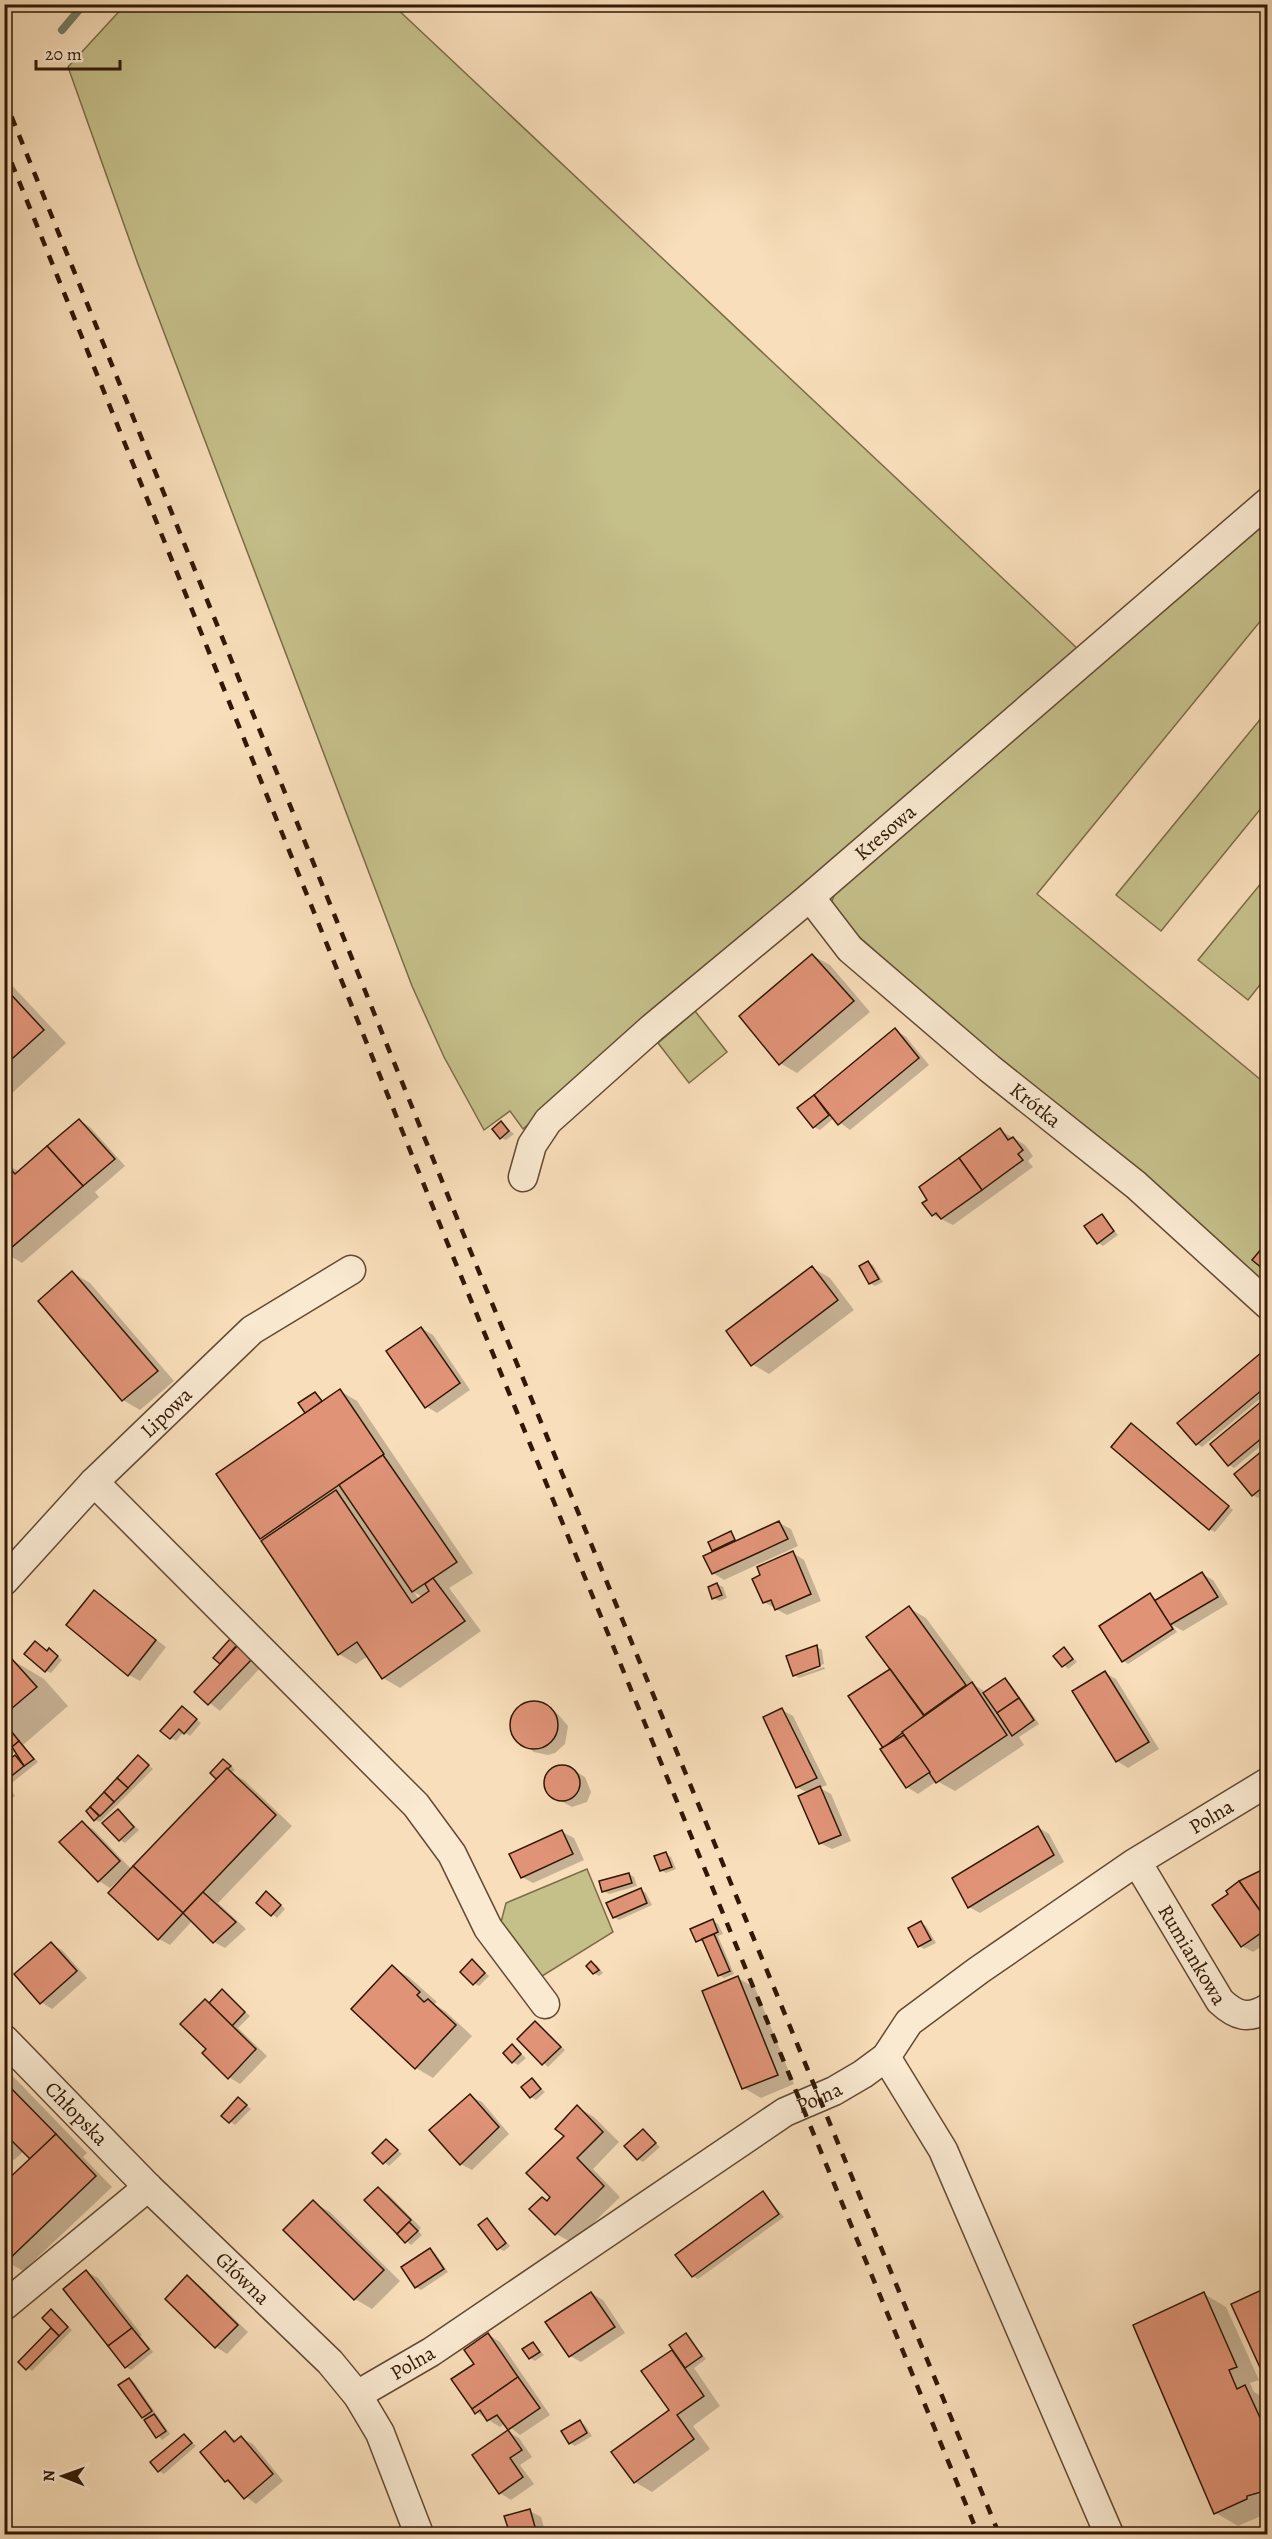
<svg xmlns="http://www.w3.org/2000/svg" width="1272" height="2539" font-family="Alegreya,serif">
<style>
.green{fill:#c5bf8a;stroke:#7b6c47;stroke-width:1.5}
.shadow{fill:#0003;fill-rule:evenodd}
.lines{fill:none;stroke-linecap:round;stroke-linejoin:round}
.stream{stroke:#737b67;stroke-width:8}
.building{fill:#e09377;stroke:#311804;stroke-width:1.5}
.minor-casing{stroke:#634a32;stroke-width:31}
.minor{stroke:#faead2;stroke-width:28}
.rail{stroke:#311804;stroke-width:4.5;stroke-dasharray:10 10;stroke-linecap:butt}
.labels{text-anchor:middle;stroke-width:4.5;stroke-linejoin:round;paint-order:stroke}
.street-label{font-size:21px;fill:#311804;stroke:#faead2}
</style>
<rect width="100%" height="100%" fill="#f8deba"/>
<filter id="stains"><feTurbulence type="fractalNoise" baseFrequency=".00333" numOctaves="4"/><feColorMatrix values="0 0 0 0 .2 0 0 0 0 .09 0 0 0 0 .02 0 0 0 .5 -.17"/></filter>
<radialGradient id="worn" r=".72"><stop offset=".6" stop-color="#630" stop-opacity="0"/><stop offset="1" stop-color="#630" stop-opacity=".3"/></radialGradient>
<g class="green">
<polygon points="125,5 393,5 1080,651 723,954 523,1129 510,1111 484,1130 444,1057 412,986 138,264 68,67"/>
<polygon points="1267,517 1267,613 1037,894 1267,1085 1267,1296 839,919 832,901 838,886"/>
<polygon points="1267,711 1267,801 1161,931 1116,895"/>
<polygon points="1267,876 1267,976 1248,1000 1198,960"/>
<polygon points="695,1011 727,1052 689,1083 658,1043"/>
<polygon points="587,1869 613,1932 539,1978 501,1922 506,1903"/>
</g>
<g class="shadow">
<polygon points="812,955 830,965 870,1012 797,1073 780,1063"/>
<polygon points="4,977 66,1043 9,1096 4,1093"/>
<polygon points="895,1030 906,1037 929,1065 850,1130 834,1118 820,1130 814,1127 799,1109"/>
<polygon points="79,1120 90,1127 125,1166 95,1192 99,1197 22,1263 4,1252 4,1163 20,1172"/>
<polygon points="501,1123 514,1134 506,1140 501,1138"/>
<polygon points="1000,1130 1025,1145 1033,1156 1028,1161 1033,1167 953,1225 933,1215"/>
<polygon points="1102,1216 1118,1235 1103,1246 1098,1243"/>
<polygon points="868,1263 873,1265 883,1282 875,1286 870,1283"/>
<polygon points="813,1268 830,1278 854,1310 769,1374 752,1364"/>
<polygon points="73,1273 90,1283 174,1381 140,1410 123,1400 40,1302"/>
<polygon points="421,1328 433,1335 470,1390 437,1413 426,1406"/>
<polygon points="1268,1349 1268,1392 1202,1447 1197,1444"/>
<path d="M340,1391L357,1401L473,1573L449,1588L481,1631L400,1688L383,1678L368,1656L356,1664L339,1654L261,1538L306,1412L315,1394L324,1402ZM414,1592L423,1597L419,1600Z"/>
<polygon points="1268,1398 1268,1440 1234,1468 1229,1465"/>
<polygon points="1137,1428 1233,1510 1215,1532 1209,1529"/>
<polygon points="1268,1448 1268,1490 1258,1498 1253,1495"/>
<polygon points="779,1523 791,1529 798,1546 724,1580 713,1573 717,1552 713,1550 730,1533 738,1542"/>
<polygon points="793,1553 804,1560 821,1601 787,1615 764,1602"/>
<polygon points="1202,1574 1213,1580 1228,1604 1183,1631 1172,1625 1177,1632 1128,1664 1123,1661 1150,1595 1157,1601"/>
<polygon points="717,1584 723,1587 727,1598 719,1601 714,1598 709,1588"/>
<polygon points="94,1592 166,1647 140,1681 129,1675"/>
<polygon points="909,1608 926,1618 976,1686 987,1693 1005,1680 1010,1683 1039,1724 1019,1737 1024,1745 955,1791 937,1781 918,1794 907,1787 850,1697 892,1669"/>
<polygon points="236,1644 262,1666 220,1711 196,1692 223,1664 221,1662"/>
<polygon points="817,1647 822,1650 824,1664 794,1675"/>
<polygon points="1064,1649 1077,1662 1068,1669 1055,1656"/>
<polygon points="48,1652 54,1653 62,1660 51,1673 46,1671"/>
<polygon points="12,1660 44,1679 68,1706 23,1745 38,1762 8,1786 15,1796 4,1805 4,1766 15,1757 19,1759 22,1757 16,1751 4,1761 4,1666"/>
<polygon points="824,1667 825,1669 799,1678 796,1676"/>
<polygon points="1105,1673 1116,1679 1159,1749 1128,1768 1117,1761 1074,1692"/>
<polygon points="525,1705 544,1705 556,1712 568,1726 565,1744 555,1753 548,1755 534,1752 517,1740 511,1727 515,1713"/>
<polygon points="182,1708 201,1723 190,1736 184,1732 176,1741 171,1738"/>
<polygon points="782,1710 793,1716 827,1785 820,1788 831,1794 851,1841 832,1849 820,1843 808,1793 797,1787"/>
<polygon points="139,1757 153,1769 100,1822 95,1820 88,1811"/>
<polygon points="229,1764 235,1770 231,1773 244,1780 292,1826 218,1903 246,1929 225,1948 214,1942 192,1921 170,1945 159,1939 123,1876 110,1888 99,1881 61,1842 82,1823 93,1829 132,1870 218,1779 212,1773"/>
<polygon points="557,1767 573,1770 585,1777 591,1792 587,1802 572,1807 550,1795 545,1785 547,1774"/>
<polygon points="118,1811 139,1830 125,1843 120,1840"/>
<polygon points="1038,1827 1049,1834 1064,1862 980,1913 969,1907"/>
<polygon points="562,1832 574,1838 584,1860 533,1883 522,1877"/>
<polygon points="666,1854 671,1857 676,1869 666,1873 661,1870"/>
<polygon points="1268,1869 1268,1942 1253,1952 1242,1946 1241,1882"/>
<polygon points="629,1874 634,1877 637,1886 609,1894 604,1891"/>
<polygon points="641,1890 646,1893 652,1905 619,1920 614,1917"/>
<polygon points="271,1896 285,1909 277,1918 258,1902"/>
<polygon points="713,1921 718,1924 723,1934 718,1936 734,1974 724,1978 719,1975 705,1942 697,1940"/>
<polygon points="921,1923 926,1926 936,1943 924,1949 919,1946"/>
<polygon points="4,1931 9,1936 4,1940"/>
<polygon points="51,1944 62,1950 87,1978 52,2009 41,2002"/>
<polygon points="472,1961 489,1976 479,1986 474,1983"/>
<polygon points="592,1963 597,1965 603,1973 599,1976 594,1973"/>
<polygon points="392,1967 409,1977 437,2002 434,2004 445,2011 472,2036 433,2078 416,2068 353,2009"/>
<polygon points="738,1978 755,1988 794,2084 761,2098 744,2088"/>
<polygon points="222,1991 250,2016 238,2028 267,2056 240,2084 229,2077 208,2049 205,2001 210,2004"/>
<polygon points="535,2023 565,2050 548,2067 519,2039"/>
<polygon points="512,2046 526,2058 518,2065 513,2062"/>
<polygon points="4,2067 87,2153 83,2157 112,2187 23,2271 4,2260 4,2185 32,2159 24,2151 14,2160 4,2154"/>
<polygon points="532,2080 545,2092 536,2100 531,2097"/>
<polygon points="470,2096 482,2102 509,2134 472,2170 461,2164"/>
<polygon points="243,2102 251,2109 235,2125 223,2115"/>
<polygon points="577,2107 594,2117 619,2142 593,2169 620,2197 573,2243 556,2234 552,2197 566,2136"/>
<polygon points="643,2131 660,2147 643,2162 638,2159"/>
<polygon points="386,2140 402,2154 389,2166 374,2153"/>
<polygon points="378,2189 389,2195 421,2228 418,2231 422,2235 411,2245 399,2234"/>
<polygon points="764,2193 784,2217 698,2279 693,2276"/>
<polygon points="313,2202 330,2212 400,2281 372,2309 355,2299 285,2230"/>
<polygon points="487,2220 510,2246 504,2251 498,2248"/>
<polygon points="430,2250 435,2253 448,2272 421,2290 416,2287"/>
<polygon points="87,2272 98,2278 142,2335 140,2336 153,2352 131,2370 126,2367"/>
<polygon points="187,2277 198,2284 248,2332 227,2354 216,2347"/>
<polygon points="591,2293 603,2300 625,2333 581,2362 570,2356"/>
<polygon points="1204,2294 1226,2307 1259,2380 1250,2383 1254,2392 1268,2400 1268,2513 1238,2526 1216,2513"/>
<polygon points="51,2311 72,2330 32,2371 20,2362 53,2328"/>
<polygon points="489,2335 500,2342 550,2415 520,2435 505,2423 500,2427 476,2412 476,2364"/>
<polygon points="686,2335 706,2359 694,2368 720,2406 693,2426 710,2449 652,2492 635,2482 671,2410 672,2352 677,2355"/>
<polygon points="533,2343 544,2355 535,2361 530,2358"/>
<polygon points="129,2379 134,2382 170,2434 162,2440 143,2417"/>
<polygon points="580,2422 585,2425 592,2436 575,2446 570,2443"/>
<polygon points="508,2432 519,2438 532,2457 520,2465 534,2484 511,2500 500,2493"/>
<polygon points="225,2433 237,2441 241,2438 253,2444 283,2481 256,2504 226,2481"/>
<polygon points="184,2435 196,2446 164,2474 159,2471"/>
<polygon points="530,2511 541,2517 546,2534 495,2534 509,2529"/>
</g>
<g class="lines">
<polyline class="stream" points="62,30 84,4"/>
</g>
<g class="building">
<polygon points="812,954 854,1001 779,1065 739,1016"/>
<polygon points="4,987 44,1030 4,1066"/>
<polygon points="895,1028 919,1058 838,1125 814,1095"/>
<polygon points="814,1095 829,1115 813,1128 797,1108"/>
<polygon points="79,1119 115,1159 83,1186 47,1146"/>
<polygon points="501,1121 509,1131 500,1139 492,1129"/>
<polygon points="1000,1128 1008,1140 1013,1137 1023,1150 1018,1154 1023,1160 982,1190 959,1158"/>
<polygon points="47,1146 83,1186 4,1254 4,1162 15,1174"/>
<polygon points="959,1158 982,1190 941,1219 936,1213 932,1216 922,1203 927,1200 919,1187"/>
<polygon points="1102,1214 1114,1231 1097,1244 1084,1226"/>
<polygon points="1268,1241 1268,1273 1252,1260"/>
<polygon points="868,1261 879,1279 869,1284 859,1266"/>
<polygon points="812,1266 838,1300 751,1366 726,1331"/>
<polygon points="72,1271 158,1371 122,1401 38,1301"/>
<polygon points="421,1327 460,1383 425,1408 386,1351"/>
<polygon points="1268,1347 1268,1385 1196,1445 1177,1423"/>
<polygon points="340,1389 384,1454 260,1539 216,1474"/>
<polygon points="315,1392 322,1401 305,1413 298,1403"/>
<polygon points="1268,1396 1268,1433 1228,1466 1210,1444"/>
<polygon points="1131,1423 1229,1506 1209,1530 1111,1447"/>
<polygon points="1268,1446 1268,1483 1252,1496 1234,1474"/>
<polygon points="383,1455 457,1562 412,1592 339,1485"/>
<polygon points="336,1490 412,1603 429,1591 425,1584 433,1578 465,1621 382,1679 357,1642 338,1655 261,1541"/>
<polygon points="779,1521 788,1539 712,1574 703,1556"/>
<polygon points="731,1531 735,1540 712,1551 708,1542"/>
<polygon points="793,1551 811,1594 775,1610 771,1600 763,1603 752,1579 760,1575 757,1567"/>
<polygon points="1202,1572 1218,1597 1170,1625 1154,1601"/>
<polygon points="717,1583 722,1595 712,1599 708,1587"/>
<polygon points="94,1590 156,1640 128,1676 66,1625"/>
<polygon points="1150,1593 1173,1629 1122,1662 1099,1626"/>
<polygon points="909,1606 966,1685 924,1715 866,1637"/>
<polygon points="230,1639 237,1645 220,1664 213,1658"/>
<polygon points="35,1641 47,1651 49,1648 58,1656 45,1672 24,1654"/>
<polygon points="238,1645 252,1659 208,1705 194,1692"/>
<polygon points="817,1645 820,1666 793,1676 786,1656"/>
<polygon points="1064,1647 1073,1659 1062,1667 1053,1656"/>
<polygon points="11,1658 37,1687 4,1715 4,1664"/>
<polygon points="890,1669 924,1716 883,1748 848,1696"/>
<polygon points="1105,1671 1149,1742 1116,1762 1072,1691"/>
<polygon points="1005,1678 1019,1698 997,1713 983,1693"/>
<polygon points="972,1682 1007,1735 936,1783 902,1732"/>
<polygon points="1019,1698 1034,1720 1012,1736 997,1713"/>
<circle cx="534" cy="1725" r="24"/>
<polygon points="182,1706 197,1719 184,1734 179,1729 170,1739 160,1731"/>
<polygon points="782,1708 817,1778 796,1788 763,1717"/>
<polygon points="11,1731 19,1741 9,1750 4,1745 4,1737"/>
<polygon points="904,1735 930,1772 906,1788 880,1749"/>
<polygon points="19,1741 34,1759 24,1766 12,1747"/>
<polygon points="15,1755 24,1766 4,1782 4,1764"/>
<polygon points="138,1755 149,1765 128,1788 117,1778"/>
<polygon points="223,1759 231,1766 216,1779 210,1773"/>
<circle cx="562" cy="1783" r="18"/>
<polygon points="227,1768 276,1815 183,1913 133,1866"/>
<polygon points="117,1778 128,1788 114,1802 104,1792"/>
<polygon points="820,1786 841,1835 819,1844 798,1796"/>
<polygon points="104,1792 114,1802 100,1816 90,1807"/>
<polygon points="90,1807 99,1816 94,1821 86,1811"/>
<polygon points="118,1809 134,1827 119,1841 102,1823"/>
<polygon points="82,1821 120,1861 98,1882 59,1842"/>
<polygon points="1038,1826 1054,1855 968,1908 952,1878"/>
<polygon points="562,1830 573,1854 521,1878 509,1854"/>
<polygon points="666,1852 672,1867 660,1871 654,1856"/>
<polygon points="133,1866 183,1913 158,1940 108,1893"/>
<polygon points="1268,1867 1268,1922 1239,1881"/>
<polygon points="629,1873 632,1883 602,1892 599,1881"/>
<polygon points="1239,1881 1268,1922 1268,1928 1241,1947 1212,1905 1228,1894 1226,1891"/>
<polygon points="641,1888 647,1903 613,1918 606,1903"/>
<polygon points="266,1891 281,1905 271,1916 256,1903"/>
<polygon points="203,1892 236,1922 213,1943 183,1913"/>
<polygon points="713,1919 718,1932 696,1942 690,1929"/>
<polygon points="921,1921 931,1940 918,1947 908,1928"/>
<polygon points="714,1934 730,1971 718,1976 702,1939"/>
<polygon points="51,1942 77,1971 40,2004 14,1974"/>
<polygon points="472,1959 485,1973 473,1985 460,1972"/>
<polygon points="591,1961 599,1970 593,1974 586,1966"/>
<polygon points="392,1965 420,1992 417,1995 424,2002 428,1999 456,2025 415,2069 351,2009"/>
<polygon points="738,1976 778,2075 742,2089 702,1991"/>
<polygon points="222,1989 245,2012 232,2026 209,2003"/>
<polygon points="205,1999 256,2049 228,2079 202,2053 206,2049 180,2024"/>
<polygon points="535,2021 561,2047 542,2065 517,2039"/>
<polygon points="512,2044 521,2054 512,2063 503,2053"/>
<polygon points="532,2078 541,2089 530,2098 521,2087"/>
<polygon points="4,2081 56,2134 30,2159 4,2133"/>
<polygon points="470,2094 499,2127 460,2165 429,2130"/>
<polygon points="238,2097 247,2105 229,2123 221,2116"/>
<polygon points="577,2105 603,2132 577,2158 604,2186 555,2235 529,2209 542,2197 547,2201 550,2197 526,2173 564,2136 555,2129"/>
<polygon points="643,2129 656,2143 637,2160 624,2146"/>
<polygon points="56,2134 96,2176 5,2263 4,2183"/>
<polygon points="386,2139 398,2150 383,2164 372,2153"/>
<polygon points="378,2187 411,2220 397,2234 364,2200"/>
<polygon points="763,2191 779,2214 692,2277 675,2255"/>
<polygon points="313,2200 384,2270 354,2300 283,2230"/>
<polygon points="487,2218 506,2243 497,2250 478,2225"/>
<polygon points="409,2222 418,2231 405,2243 397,2234"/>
<polygon points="430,2248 444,2269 415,2288 401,2267"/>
<polygon points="86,2270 132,2328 108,2346 63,2289"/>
<polygon points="187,2275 238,2325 215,2348 165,2299"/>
<polygon points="1268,2287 1268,2385 1231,2304"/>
<polygon points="591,2292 615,2327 569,2357 545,2322"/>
<polygon points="1204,2292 1237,2367 1229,2370 1237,2389 1245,2385 1268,2435 1268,2490 1247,2496 1247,2499 1214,2514 1133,2325"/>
<polygon points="51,2309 68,2327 59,2336 42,2318"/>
<polygon points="51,2328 59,2336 26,2370 18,2362"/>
<polygon points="132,2328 149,2349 125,2368 108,2346"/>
<polygon points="488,2333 518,2377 472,2409 451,2379 474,2364 464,2350"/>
<polygon points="686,2333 702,2356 685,2368 669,2345"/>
<polygon points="533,2342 540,2352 529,2359 522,2349"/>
<polygon points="672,2350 704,2396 677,2415 694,2439 634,2483 611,2452 669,2410 641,2371"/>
<polygon points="518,2377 540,2408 508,2430 497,2415 487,2421 480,2410 475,2414 472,2409"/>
<polygon points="129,2378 152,2411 142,2418 118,2385"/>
<polygon points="154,2414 166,2431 156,2438 144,2420"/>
<polygon points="580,2420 587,2433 569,2444 561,2431"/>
<polygon points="508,2430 522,2450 510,2458 523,2477 499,2494 472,2455"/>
<polygon points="225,2431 234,2442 241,2436 273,2474 244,2499 228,2480 225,2482 200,2452"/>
<polygon points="184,2434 192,2443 158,2472 150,2462"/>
<polygon points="530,2509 537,2534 493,2534 493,2532 508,2528 504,2516"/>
</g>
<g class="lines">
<g class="minor-casing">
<g id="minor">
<path id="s1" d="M810,897L850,949L989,1068L1136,1185L1268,1305"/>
<path id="s2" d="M523,1177L532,1145L548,1121L652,1028L810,897L1268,502"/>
<polyline points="94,1482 416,1805 452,1854 488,1928 545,2004"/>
<path id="s3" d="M4,1581L94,1482L252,1330L351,1270"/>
<path id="s4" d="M1137,1862L1220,2001C1236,2016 1248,2020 1268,2008"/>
<path id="s5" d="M4,2039L148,2187L330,2362L358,2396L380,2433L419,2534"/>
<polyline points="886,2057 943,2150 1109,2534"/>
<polyline points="4,2306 148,2187"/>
<path id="s6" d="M358,2396L369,2388L431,2352L785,2112L834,2091L863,2074L886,2057L909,2022L979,1970L1133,1864L1268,1782"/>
</g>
</g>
<use href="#minor" class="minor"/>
<g class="rail">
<polyline points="4,98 461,1228 999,2534"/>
<polyline points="4,144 445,1237 978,2534"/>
</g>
</g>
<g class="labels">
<g class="street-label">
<text dy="7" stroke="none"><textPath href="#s2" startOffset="506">Kresowa</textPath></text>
<text dy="7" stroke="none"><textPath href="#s1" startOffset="308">Krótka</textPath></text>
<text dy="7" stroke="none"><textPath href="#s3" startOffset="234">Lipowa</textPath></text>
<text dy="7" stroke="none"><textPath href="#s6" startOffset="1036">Polna</textPath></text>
<text dy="7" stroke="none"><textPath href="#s4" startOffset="108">Rumiankowa</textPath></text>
<text dy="7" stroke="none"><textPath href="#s6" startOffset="550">Polna</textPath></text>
<text dy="7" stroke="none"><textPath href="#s5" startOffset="104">Chłopska</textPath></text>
<text dy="7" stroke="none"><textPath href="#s5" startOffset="338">Główna</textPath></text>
<text dy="7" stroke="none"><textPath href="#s6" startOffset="64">Polna</textPath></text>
</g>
</g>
<rect width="1272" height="2539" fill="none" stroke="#f8deba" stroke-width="24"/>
<rect x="6" y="6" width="1260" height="2527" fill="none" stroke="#311804" stroke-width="3"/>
<rect x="12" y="12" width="1248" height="2515" fill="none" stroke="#311804" stroke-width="1.5"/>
<g transform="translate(63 2476) rotate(271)" stroke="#faead2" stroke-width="4.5" paint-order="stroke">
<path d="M0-4.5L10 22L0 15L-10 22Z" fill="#311804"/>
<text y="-9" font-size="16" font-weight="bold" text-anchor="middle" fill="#311804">N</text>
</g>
<path d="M36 60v9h84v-9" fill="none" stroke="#311804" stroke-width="3"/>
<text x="45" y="60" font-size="18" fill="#311804" stroke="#faead2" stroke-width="4.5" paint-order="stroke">20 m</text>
<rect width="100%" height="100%" filter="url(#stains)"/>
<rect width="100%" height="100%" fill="url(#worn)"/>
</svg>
